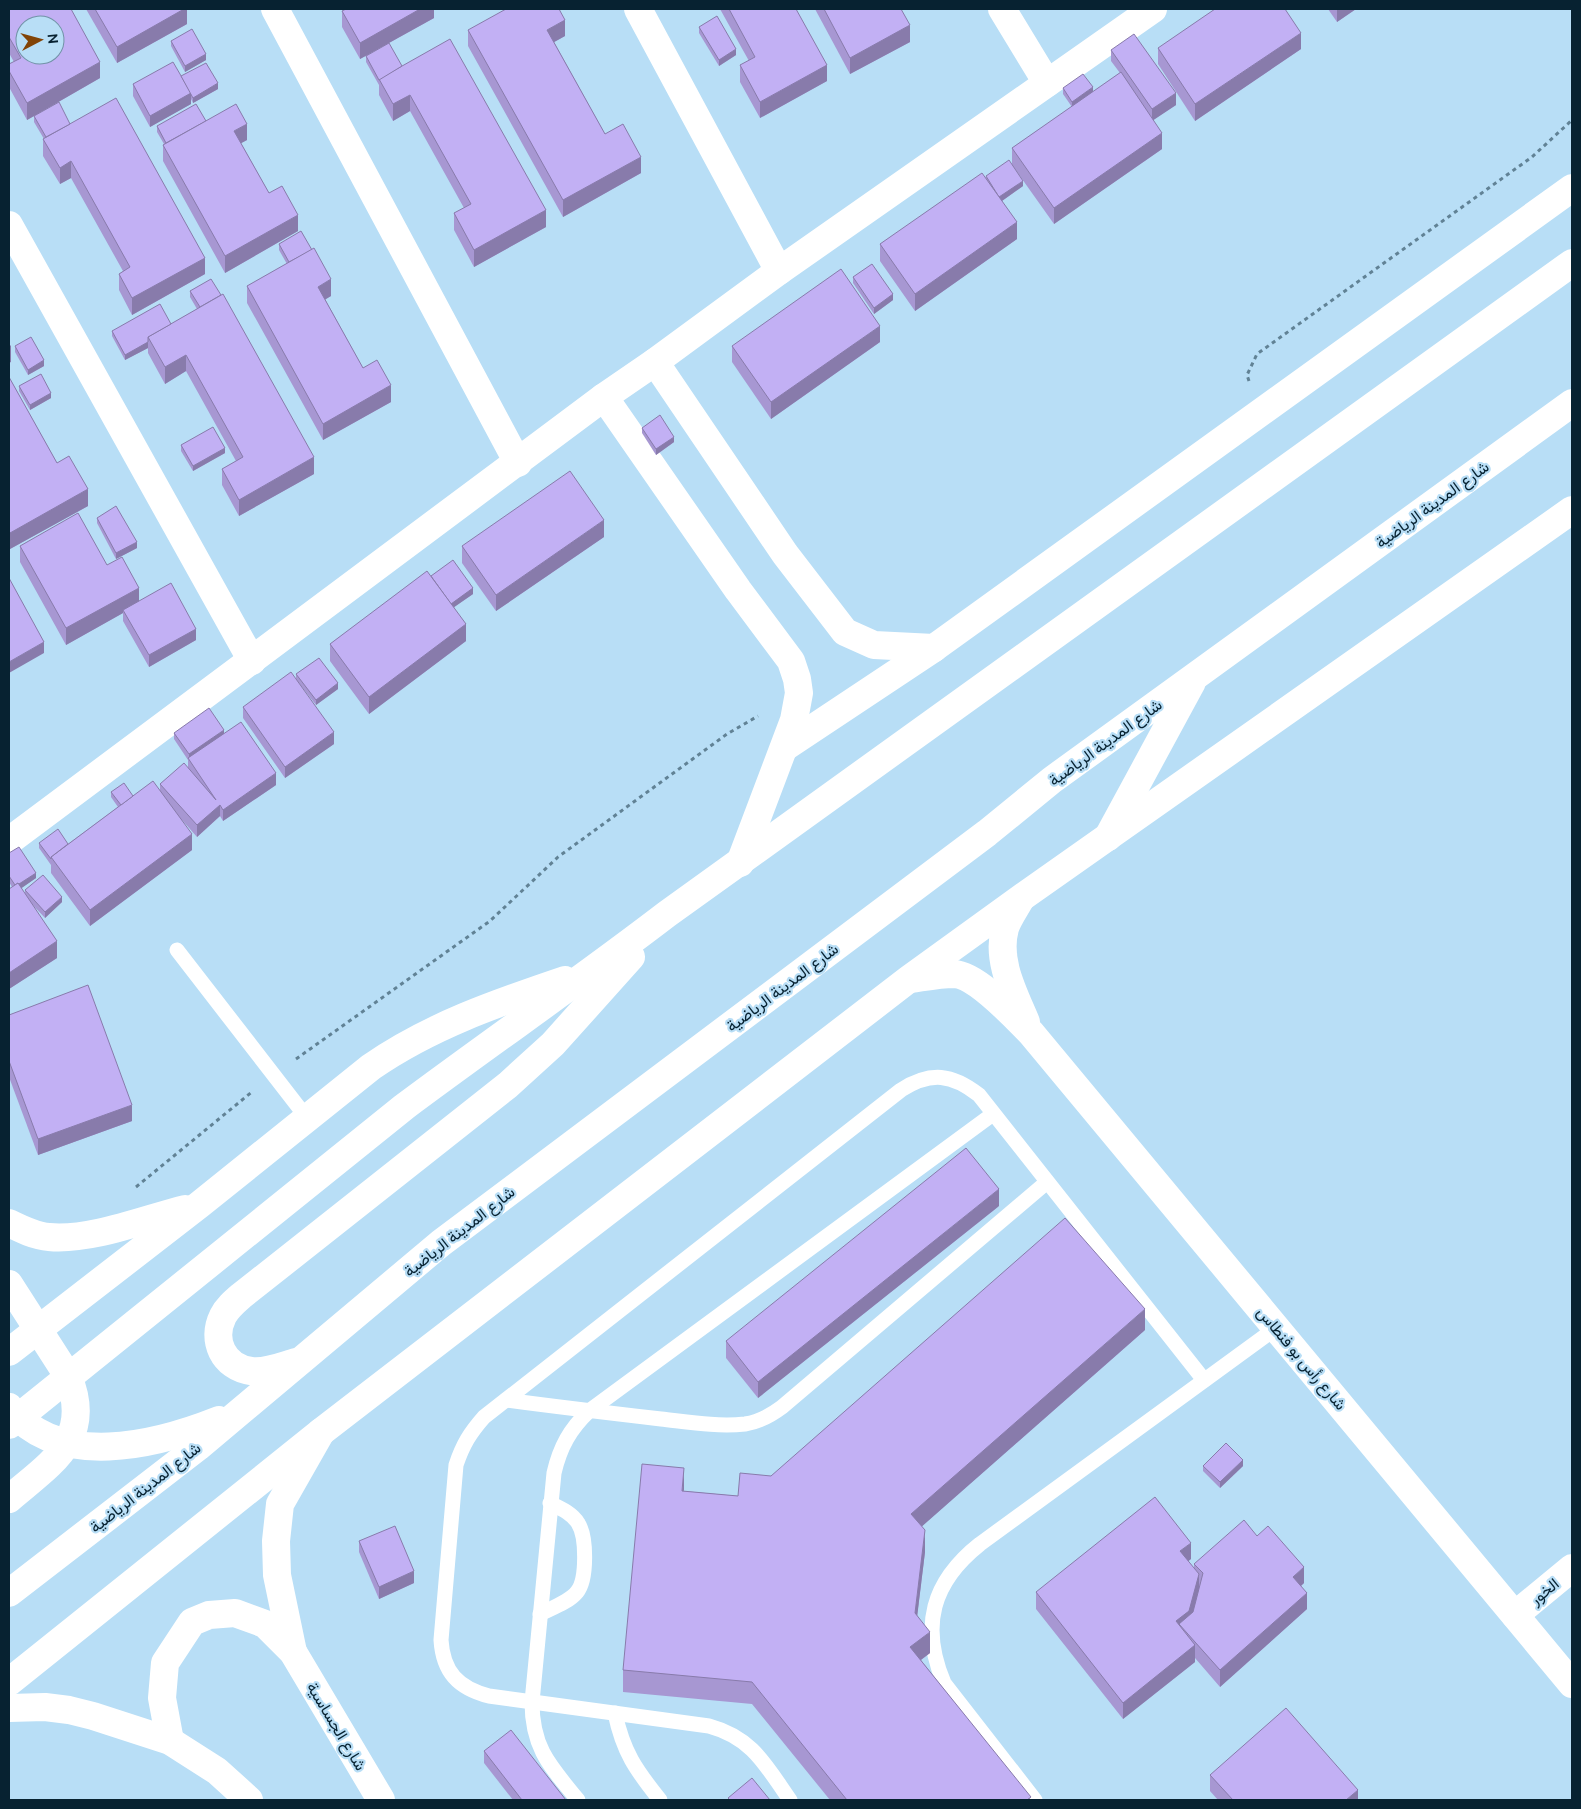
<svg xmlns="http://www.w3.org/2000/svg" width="1581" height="1809" font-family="Ubuntu,Vazirmatn,sans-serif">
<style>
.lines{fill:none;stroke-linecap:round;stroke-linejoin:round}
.path{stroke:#618295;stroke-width:3;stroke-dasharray:4 4;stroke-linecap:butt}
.lane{stroke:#fff;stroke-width:15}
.street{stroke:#fff;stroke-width:28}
.secondary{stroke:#fff;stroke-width:28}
.wall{fill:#a797d2}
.shaded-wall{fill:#887bab}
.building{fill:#c2b0f4;stroke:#887bab;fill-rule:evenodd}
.labels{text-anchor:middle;stroke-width:4.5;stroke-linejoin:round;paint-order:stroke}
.street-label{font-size:16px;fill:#072231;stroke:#b8def6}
</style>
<rect width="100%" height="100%" fill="#b8def6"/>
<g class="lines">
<g class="path">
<polyline points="1249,381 1247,375 1257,354 1532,157 1572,120"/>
<polyline points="296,1059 490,921 558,857 727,734 758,716"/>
<polyline points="136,1187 253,1091"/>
</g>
<g class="lane">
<polyline points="177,950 307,1118"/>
<path d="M506,1400C558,1407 609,1413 661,1419C688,1422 717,1427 745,1424C759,1422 770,1416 782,1407L1047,1182"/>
<path d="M540,1614C552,1608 569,1602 577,1592C587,1580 587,1537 578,1523C572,1513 560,1508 550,1503"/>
<path d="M615,1713C623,1752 636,1770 660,1800"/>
<path d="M578,1800C550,1766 532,1748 532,1702L554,1473C560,1447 570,1429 589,1411L993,1114"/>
<path d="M790,1800C766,1766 753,1738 709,1726L489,1696C458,1688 443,1672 441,1640L456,1465C463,1444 470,1433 484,1417L901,1090C931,1071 952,1074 979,1095L1204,1380"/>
<path d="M1035,1800L944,1683C920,1626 932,1582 980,1544L1276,1328"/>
</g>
<g class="street">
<polyline points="275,9 518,463"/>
<polyline points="638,9 779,271"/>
<polyline points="1002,9 1047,83"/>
<polyline points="9,225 252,661"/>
<polyline points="655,362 785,554 845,632 874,645 934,648"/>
<polyline points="604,397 738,590 791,661 797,679 799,693 794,720 740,863"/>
<polyline points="785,747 934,648 1572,188"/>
<polyline points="9,841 604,397 655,362 779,271 1153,9"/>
<path d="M1020,900C1015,909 1008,919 1005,928C996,961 1014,993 1026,1022"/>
<path d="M911,979C925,977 940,974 954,974C977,975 1014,1016 1031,1033L1572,1684"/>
<polyline points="1515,1615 1572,1568"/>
<polyline points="9,1682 321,1432 909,979 1021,898 1572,510"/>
</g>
<g class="secondary">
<polyline points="1108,837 1192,682"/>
<path d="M9,1223C21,1229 35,1236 49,1237C90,1241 145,1219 185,1209"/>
<path d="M9,1284L68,1376C94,1439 51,1463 9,1499"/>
<path d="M9,1352L199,1205L371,1067C430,1026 497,1003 565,980"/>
<path d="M296,1362C282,1366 266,1373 251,1371C223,1367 211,1340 223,1316C227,1308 234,1302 241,1296L508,1085L553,1044L631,957"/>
<path d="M9,1407C58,1470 156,1445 219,1420"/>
<path d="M9,1425L404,1107C491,1042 581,980 667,914L1572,263"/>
<polyline points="9,1593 198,1447 441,1243 987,833 1052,780 1572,403"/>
<polyline points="293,1652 277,1575 276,1541 280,1504 321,1432"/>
<polyline points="9,1708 45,1707 69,1710 93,1716 170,1741 217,1771 249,1800"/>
<polyline points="170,1741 162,1698 165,1663 192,1622 209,1615 235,1613 265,1624 293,1652 381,1800"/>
</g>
</g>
<g class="wall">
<polygon points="9,9 100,78 27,120 9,87 9,64 14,62 9,53"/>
<polygon points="86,9 187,9 187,24 117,63"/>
<polygon points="434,9 434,18 360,59 342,27 342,11"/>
<polygon points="720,9 796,9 827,81 760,118 740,82 740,65 749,61"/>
<polygon points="815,9 901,9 910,42 850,74"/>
<polygon points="1328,9 1356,9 1337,22"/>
<polygon points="699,27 736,55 719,66 699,33"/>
<polygon points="468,30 565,36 554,42 605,134 641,173 563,217 468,46"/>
<polygon points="171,41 206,60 185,72 171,46"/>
<polygon points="1158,48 1301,49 1195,121 1158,64"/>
<polygon points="1111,50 1176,105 1153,120 1162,149 1054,224 1012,165 1012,148 1072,107 1063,94 1063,88 1093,92 1120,73 1111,61"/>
<polygon points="366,56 402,66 546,227 474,267 454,230 454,213 464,208 410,111 393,121 379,95 379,85 366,62"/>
<polygon points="181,77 218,89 193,103 191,99 191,104 150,127 133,96 133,84"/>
<polygon points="34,116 70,124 205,274 132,315 119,290 119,274 123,271 71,178 60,184 43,156 43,139 44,139 34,122"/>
<polygon points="206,121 247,140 241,143 269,193 298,231 225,273 163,161 163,145 164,144 157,132 157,126"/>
<polygon points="986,177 1023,186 1002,201 1017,239 915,311 880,261 880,244"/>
<polygon points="279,244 331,296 325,299 363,368 391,402 323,440 247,303 247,286 287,264 279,250"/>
<polygon points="853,277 893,300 874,314 853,283"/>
<polygon points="190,291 314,474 239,516 222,485 222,469 236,461 186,371 165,384 148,353 148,348 125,360 112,336 112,331 171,324 197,309 190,297"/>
<polygon points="880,342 771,419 732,362 732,346"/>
<polygon points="15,346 44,366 28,375 15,352"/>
<polygon points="9,377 57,463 88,506 10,549 9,546"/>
<polygon points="19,386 51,398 30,410 19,391"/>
<polygon points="642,428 674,442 656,455 642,433"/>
<polygon points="181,445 225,453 193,471 181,451"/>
<polygon points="97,518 137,548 116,559 97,523"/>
<polygon points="604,537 496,611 462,563 462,546"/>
<polygon points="20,546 107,565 139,601 196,640 149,667 123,621 123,613 66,645 20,562"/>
<polygon points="431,577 473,594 454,607 466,641 369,714 330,661 330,644"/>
<polygon points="296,674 338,689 316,705 298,682 334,744 285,778 243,718 243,707 296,680"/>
<polygon points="174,733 224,734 276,785 223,821 220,816 197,837 182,820 192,850 90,926 51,873 51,865 39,848 39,843 68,844 118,807 111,797 111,792 133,796 160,790 160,784 188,768 188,760 174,739"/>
<polygon points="9,853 36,878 21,888 25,894 25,890 62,902 45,918 30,902 57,958 9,989 9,889 12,887 9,882"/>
<polygon points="9,1015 132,1121 38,1155 9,1077"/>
<polygon points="999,1206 758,1398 726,1358 726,1341"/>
<polygon points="1145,1330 922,1526 925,1552 917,1616 930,1653 921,1660 1031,1800 830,1800 752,1704 623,1692 623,1670 684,1491 738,1496 771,1476"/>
<polygon points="1203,1466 1243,1466 1220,1488 1203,1471"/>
<polygon points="1257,1536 1304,1583 1301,1586 1307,1609 1220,1687 1195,1658 1195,1662 1123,1719 1036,1609 1036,1592 1191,1559 1188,1561 1194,1568 1194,1564"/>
<polygon points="359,1541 414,1583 379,1599 359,1552"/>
<polygon points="484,1751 566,1800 513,1800 484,1763"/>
<polygon points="1210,1775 1358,1800 1218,1800 1210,1791"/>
</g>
<g class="shaded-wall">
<polygon points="184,9 187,9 187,24 117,63 117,47"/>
<polygon points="420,9 434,9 434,18 360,59 360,43"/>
<polygon points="1337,9 1356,9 1337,22"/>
<polygon points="565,20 565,36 547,46 547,30"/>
<polygon points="910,25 910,42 850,74 850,58"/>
<polygon points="1301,33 1301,49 1195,121 1195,104"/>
<polygon points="736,49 736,55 719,66 719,60"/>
<polygon points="206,54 206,60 185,72 185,66"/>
<polygon points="100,62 100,78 27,120 27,103"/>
<polygon points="827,65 827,81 760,118 760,102"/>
<polygon points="218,83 218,89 193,103 193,98"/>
<polygon points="1093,87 1093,93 1072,107 1072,102"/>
<polygon points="191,93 191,104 150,127 150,116"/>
<polygon points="1176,93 1176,105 1152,121 1152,109"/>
<polygon points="410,95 410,111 393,121 393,104"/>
<polygon points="247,124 247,140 234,147 234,131"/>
<polygon points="1162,133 1162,149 1054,224 1054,208"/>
<polygon points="641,157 641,173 563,217 563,200"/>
<polygon points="71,161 71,178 60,184 60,168"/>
<polygon points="1023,181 1023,186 999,203 999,197"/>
<polygon points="546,210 546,227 474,267 474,250"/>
<polygon points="298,215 298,231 225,273 225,256"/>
<polygon points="1017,222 1017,239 915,311 915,294"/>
<polygon points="205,258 205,274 132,315 132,298"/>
<polygon points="331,279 331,296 318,304 318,287"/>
<polygon points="893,294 893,300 874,314 874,308"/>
<polygon points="880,326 880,342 771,419 771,402"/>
<polygon points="148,342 148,348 125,360 125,355"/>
<polygon points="11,345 11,362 9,363 9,347"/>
<polygon points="186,355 186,371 165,384 165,367"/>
<polygon points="44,360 44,366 28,375 28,370"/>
<polygon points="391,385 391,402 323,440 323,424"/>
<polygon points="51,393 51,398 30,410 30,405"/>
<polygon points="674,437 674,442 656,455 656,449"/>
<polygon points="225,448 225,453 193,471 193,466"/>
<polygon points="314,457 314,474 239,516 239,500"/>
<polygon points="88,489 88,506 10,549 10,533"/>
<polygon points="604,520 604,537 496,611 496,595"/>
<polygon points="137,542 137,548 116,559 116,553"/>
<polygon points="139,588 139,604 123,610 123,613 66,645 66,628"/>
<polygon points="473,588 473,594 450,610 450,604"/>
<polygon points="466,624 466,641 369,714 369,697"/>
<polygon points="196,629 196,640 149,667 149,655"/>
<polygon points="44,642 44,653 9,673 9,662"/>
<polygon points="338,683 338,689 316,705 316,700"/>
<polygon points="224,730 224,735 189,759 189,754"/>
<polygon points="334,732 334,744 285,778 285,767"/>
<polygon points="276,773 276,785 223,821 223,810"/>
<polygon points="220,805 220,816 197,837 197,825"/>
<polygon points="192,834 192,850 90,926 90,910"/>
<polygon points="36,873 36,878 16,892 16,886"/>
<polygon points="62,897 62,902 45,918 45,912"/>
<polygon points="57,941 57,958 9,989 9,973"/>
<polygon points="132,1105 132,1121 38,1155 38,1139"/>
<polygon points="999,1189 999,1206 758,1398 758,1382"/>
<polygon points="1145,1309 1145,1330 911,1536 911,1514"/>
<polygon points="1243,1460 1243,1466 1220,1488 1220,1482"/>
<polygon points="684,1468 684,1489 682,1512 682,1491"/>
<polygon points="925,1530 925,1552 915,1634 915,1613"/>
<polygon points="1191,1543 1191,1559 1180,1568 1180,1551"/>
<polygon points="1304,1567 1304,1583 1293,1593 1293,1577"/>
<polygon points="414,1571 414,1583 379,1599 379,1587"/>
<polygon points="1199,1574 1199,1591 1189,1627 1179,1624 1179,1635 1176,1621"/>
<polygon points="1307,1593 1307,1609 1220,1687 1220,1670"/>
<polygon points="930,1632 930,1653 910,1668 910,1647"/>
<polygon points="1195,1645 1195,1662 1123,1719 1123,1703"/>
<polygon points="1358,1790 1358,1800 1346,1800"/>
</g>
<g class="building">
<path d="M9,9H71L100,62L27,103L9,71V64L21,58L9,37ZM25,25H55V55H25Z"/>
<polygon points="95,9 184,9 117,47"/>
<polygon points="346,9 420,9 360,43 342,11"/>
<polygon points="506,9 559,9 565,20 547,30 605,134 623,124 641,157 563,200 468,30"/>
<polygon points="729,9 796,9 827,65 760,102 740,65 755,57"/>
<polygon points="824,9 901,9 910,25 850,58"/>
<polygon points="1215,9 1285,9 1301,33 1195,104 1158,48"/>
<polygon points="717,16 736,49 719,60 699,27"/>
<polygon points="192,29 206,54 185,66 171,41"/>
<polygon points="1134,34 1176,93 1152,109 1111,50"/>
<polygon points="450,39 546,210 474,250 454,213 471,204 410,95 393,104 379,79"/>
<polygon points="389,43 402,66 379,80 366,56"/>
<polygon points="173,62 191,93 150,116 133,84"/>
<polygon points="206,63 218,83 193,98 181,76"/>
<polygon points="1121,72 1162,133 1054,208 1012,148"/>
<polygon points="1083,74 1093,87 1072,102 1063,88"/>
<polygon points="116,98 205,258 132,298 119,274 130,267 71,161 60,168 43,139"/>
<polygon points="59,102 70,124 46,137 34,116"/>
<polygon points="196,104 206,121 166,143 157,126"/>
<polygon points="236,104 247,124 234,131 269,193 282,186 298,215 225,256 163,145"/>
<polygon points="1009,160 1023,181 999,197 986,176"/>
<polygon points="982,173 1017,222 915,294 880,244"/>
<polygon points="301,231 312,250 289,262 279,244"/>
<polygon points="314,248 331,279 318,287 363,368 377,360 391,385 323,424 247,286"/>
<polygon points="872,264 893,294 874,308 853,277"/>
<polygon points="841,269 880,326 771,402 732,346"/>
<polygon points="211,279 221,295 200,307 190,291"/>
<polygon points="223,294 314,457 239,500 222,469 243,457 186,355 165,367 148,337"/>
<polygon points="160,304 171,324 148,337 148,342 125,355 112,331"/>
<polygon points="31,337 44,360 28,370 15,346"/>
<polygon points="41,374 51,393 30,405 19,386"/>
<polygon points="9,377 57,463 69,456 88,489 10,533 9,530"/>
<polygon points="660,415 674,437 656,449 642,428"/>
<polygon points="213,427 225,448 193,466 181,445"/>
<polygon points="570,471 604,520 496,595 462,546"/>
<polygon points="116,506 137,542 116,553 97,518"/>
<polygon points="78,513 107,565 122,557 139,588 66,628 20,546"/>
<polygon points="453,560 473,588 451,604 431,576"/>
<polygon points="427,571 466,624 369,697 330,644"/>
<polygon points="9,578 44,642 9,662"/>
<polygon points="171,583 196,629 149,655 123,610"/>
<polygon points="319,658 338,683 316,700 296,674"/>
<polygon points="291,672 334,732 285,767 243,707"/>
<polygon points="209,708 224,730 189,754 174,733"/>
<polygon points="241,722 276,773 223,810 220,805 197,825 160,784 184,763 216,800 188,758"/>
<polygon points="153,781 192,834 90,910 51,857"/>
<polygon points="124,783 133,796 121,805 111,792"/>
<polygon points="58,829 68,844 51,857 51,859 39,843"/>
<polygon points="19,847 36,873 19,884 18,883 15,885 9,876 9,853"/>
<polygon points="43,875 62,897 45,912 25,890"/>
<polygon points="18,883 57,941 9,973 9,889"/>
<polygon points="88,985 132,1105 38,1139 9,1061 9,1015"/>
<polygon points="966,1148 999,1189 758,1382 726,1341"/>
<polygon points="1065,1218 1145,1309 911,1514 925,1530 915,1613 930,1632 910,1647 1031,1797 1027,1800 847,1800 752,1682 623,1670 642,1464 684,1468 682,1491 738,1496 740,1473 771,1476"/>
<polygon points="1226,1443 1243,1460 1220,1482 1203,1466"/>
<polygon points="1155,1497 1191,1543 1180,1551 1199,1574 1189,1611 1176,1621 1195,1645 1123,1703 1036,1592"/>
<polygon points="1244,1520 1257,1536 1268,1526 1304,1567 1293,1577 1307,1593 1220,1670 1179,1624 1193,1612 1203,1573 1194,1564"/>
<polygon points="395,1526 414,1571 379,1587 359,1541"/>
<polygon points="1286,1708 1358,1790 1346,1800 1233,1800 1210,1775"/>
<polygon points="511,1730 566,1800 522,1800 484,1751"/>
<polygon points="752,1778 770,1800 730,1800 728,1798"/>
</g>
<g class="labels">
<g class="street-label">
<text transform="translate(1432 504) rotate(-36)" y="6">شارع المدينة الرياضية</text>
<text transform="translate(1105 742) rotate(-36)" y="6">شارع المدينة الرياضية</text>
<text transform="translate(782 987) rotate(-37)" y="6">شارع المدينة الرياضية</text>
<text transform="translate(459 1231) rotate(-38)" y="6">شارع المدينة الرياضية</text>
<text transform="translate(1302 1358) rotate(50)" y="6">شارع رأس بو فنطاس</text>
<text transform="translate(145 1487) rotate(-38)" y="6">شارع المدينة الرياضية</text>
<text transform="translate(1544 1591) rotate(-39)" y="6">الخور</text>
<text transform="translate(337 1726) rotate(59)" y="6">شارع الجساسية</text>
</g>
</g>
<rect width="1581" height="1809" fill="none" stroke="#072231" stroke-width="20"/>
<g transform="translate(40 40) rotate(84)"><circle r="24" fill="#b8def6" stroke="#7193a7"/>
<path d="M0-4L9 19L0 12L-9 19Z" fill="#824306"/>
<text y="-8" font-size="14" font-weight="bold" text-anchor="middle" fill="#072231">N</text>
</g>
</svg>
